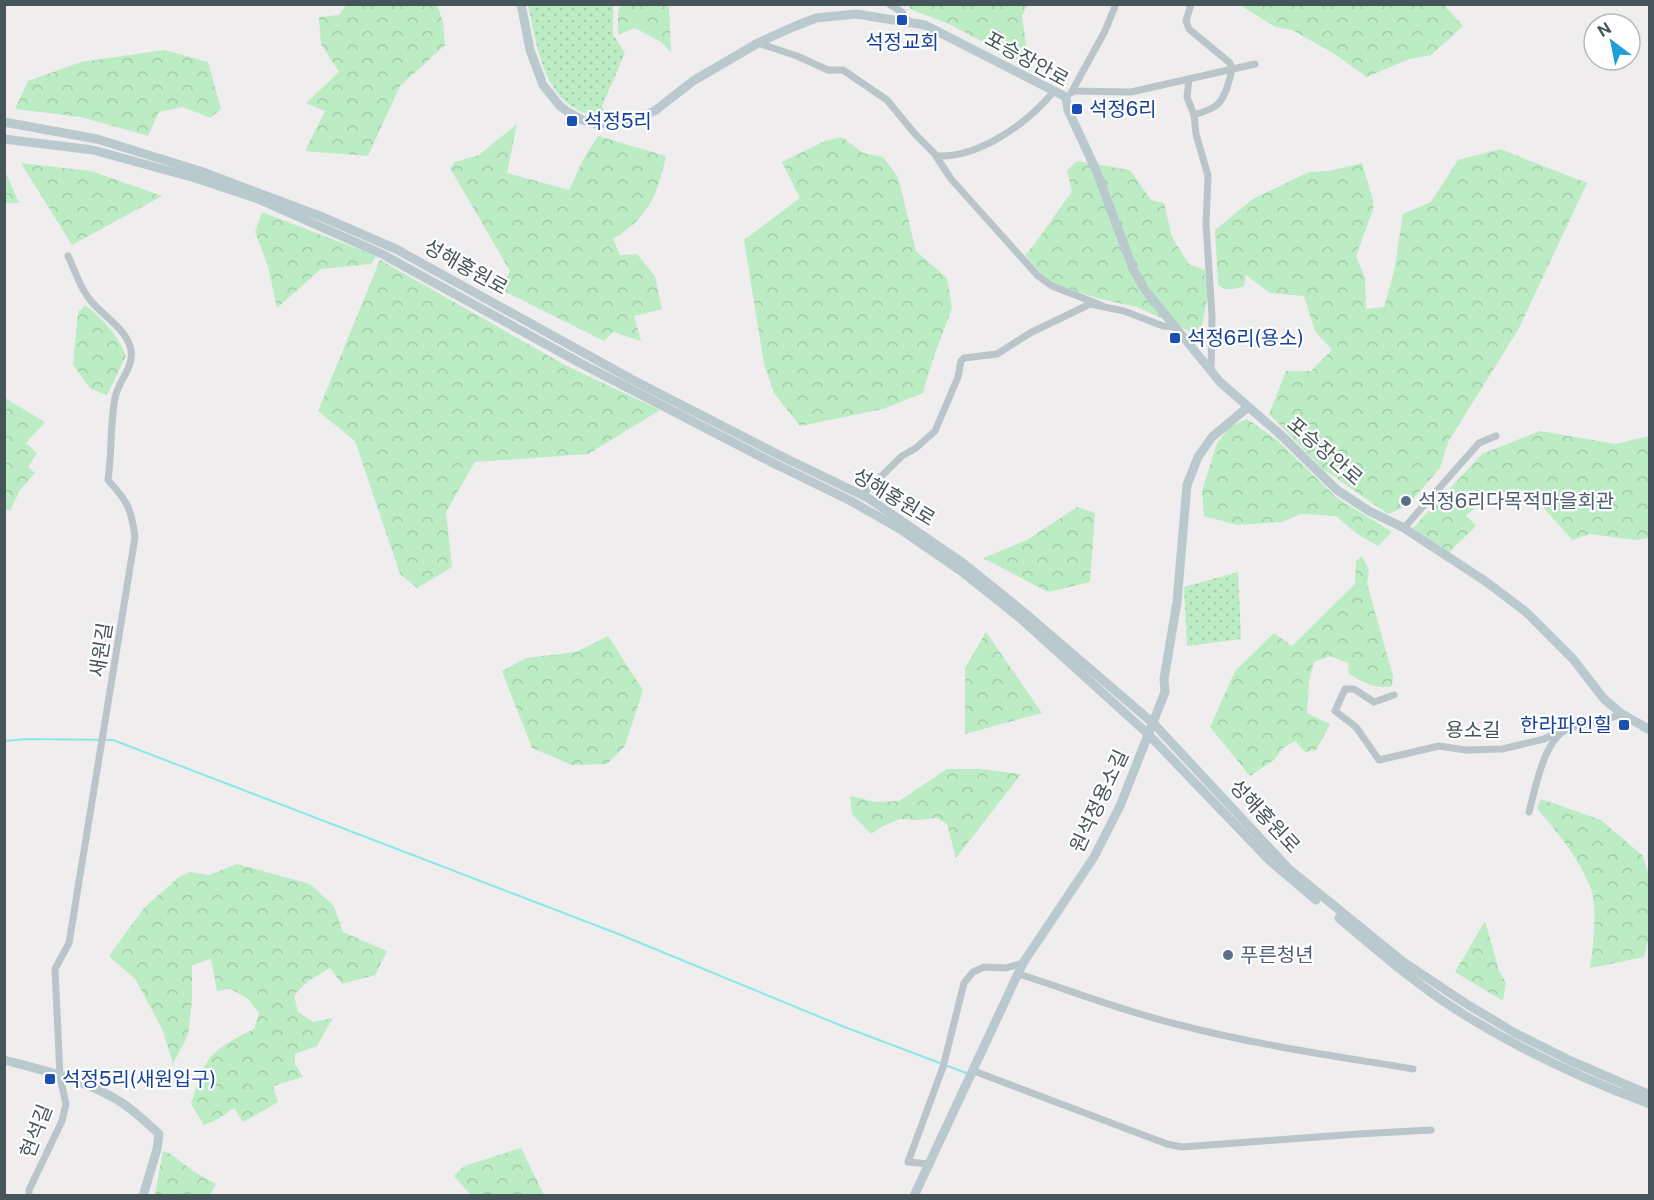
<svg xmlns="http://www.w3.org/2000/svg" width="1654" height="1200" font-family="'Public Sans','Noto Sans KR',sans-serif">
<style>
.green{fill:url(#green-dots)}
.forest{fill:url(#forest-crowns)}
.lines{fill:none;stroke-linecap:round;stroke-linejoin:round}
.stream{stroke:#8be8e4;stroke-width:2}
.street{stroke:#b9c5c9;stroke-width:7}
.secondary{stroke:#b9c9ce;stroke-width:9}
.transit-dot{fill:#1a4fb4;stroke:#fff;stroke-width:2}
.service-dot{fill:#5c6f8a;stroke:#fff;stroke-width:2}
.labels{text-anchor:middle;stroke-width:4.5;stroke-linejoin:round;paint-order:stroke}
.transit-label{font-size:20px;fill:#164399;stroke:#fff;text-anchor:start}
.street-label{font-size:20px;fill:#465559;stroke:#fff}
.service-label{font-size:20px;fill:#4e5e75;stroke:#fff;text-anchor:start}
</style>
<defs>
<pattern id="green-dots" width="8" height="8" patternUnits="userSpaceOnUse" patternTransform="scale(1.5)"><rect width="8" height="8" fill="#bcecc3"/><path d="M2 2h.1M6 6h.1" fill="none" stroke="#a3ccaa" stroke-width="1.8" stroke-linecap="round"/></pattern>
<pattern id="forest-crowns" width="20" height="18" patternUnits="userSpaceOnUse" patternTransform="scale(1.5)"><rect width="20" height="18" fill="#bcecc3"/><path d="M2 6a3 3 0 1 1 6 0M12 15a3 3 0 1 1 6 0" fill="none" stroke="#a3ccaa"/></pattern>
</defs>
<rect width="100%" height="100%" fill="#f0edee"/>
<g class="green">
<path d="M528,5H613V35L625,53L602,106L606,116C545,115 538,50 528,5Z"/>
<polygon points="1238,572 1241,639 1187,646 1184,587"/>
</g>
<g class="forest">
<polygon points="347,4 437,5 443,22 445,45 400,86 368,156 305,151 325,111 306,103 339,72 321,44 319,17 339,15"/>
<polygon points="620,5 669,5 671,52 661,42 635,28 618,35 618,13"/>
<polygon points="908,5 1027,5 1022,16 1029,66 949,24 910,9"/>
<polygon points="1240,5 1444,5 1463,26 1431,55 1409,59 1367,77 1333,53 1292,30 1275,27"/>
<polygon points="164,50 208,62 221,109 210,118 183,107 159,112 148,136 81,117 15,109 28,81 81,62"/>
<path d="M517,124L507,173L569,190L584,158L598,136L666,156C657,196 649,217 613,239L620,255L637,254L655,276L662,309L634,316L641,341L613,332L604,341L500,289L510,271L450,168L455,162L479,155Z"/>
<polygon points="842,137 863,153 883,157 898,177 916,251 947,278 952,308 931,365 923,393 883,409 800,426 774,393 764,364 744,240 800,198 782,162 825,141"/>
<path d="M1500,149L1587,183L1518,330L1448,442L1440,468L1407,506L1388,514L1323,469L1269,414L1286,371H1311L1332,350L1315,331L1304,296L1270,293L1246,275L1244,286C1235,289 1227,292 1218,285L1215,230L1253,199L1309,172L1330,171L1362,163L1373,200V210L1356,256L1365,278L1366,309L1384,307L1394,272L1403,214L1431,202L1458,160Z"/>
<path d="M1077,161L1130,170L1151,200L1164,203L1172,237L1189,264L1205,270L1208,294L1200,336L1137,307L1100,299L1048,282L1025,255C1043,235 1055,213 1072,192L1067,170Z"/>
<polygon points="21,163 91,171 162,196 72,245"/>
<polygon points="4,171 5,171 19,203 5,203"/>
<polygon points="262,212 376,256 371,264 321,269 277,308 268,266 255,232"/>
<polygon points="380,260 565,365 660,410 588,454 475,462 446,512 452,567 417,588 400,574 355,441 318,411"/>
<path d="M85,305C102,318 118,335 126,356L107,395L91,389L73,365L78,312Z"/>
<polygon points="5,398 45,422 26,443 37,453 28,467 35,473 20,490 10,511 5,509"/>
<polygon points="1247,419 1277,440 1337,498 1392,532 1378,546 1357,534 1336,516 1301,514 1282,522 1237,525 1204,516 1202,491 1217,443 1231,426"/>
<polygon points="1540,431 1616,444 1649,436 1649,538 1636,540 1590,534 1572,540 1529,491 1510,489 1484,501 1466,515 1476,526 1449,552 1413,528 1482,454"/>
<polygon points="1077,507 1095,513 1090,582 1048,592 983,558 1027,540"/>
<path d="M1362,556L1369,570L1367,583L1393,676L1392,686C1375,690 1364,682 1349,674L1348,663L1330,656L1314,662L1309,682L1307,713L1330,724L1316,750L1305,752L1295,741L1283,748L1274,760L1250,776L1210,727L1235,671L1274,633L1292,646L1355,584L1356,561Z"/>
<polygon points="986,632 1042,713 965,734 965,668"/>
<polygon points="608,636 643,690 625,746 607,764 572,765 532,748 502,671 526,658 576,652"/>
<polygon points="947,769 981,769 1021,774 956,858 947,824 937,818 917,820 900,819 883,826 871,834 852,814 850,796 876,802 899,801"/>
<path d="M1541,799L1601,820L1643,856L1650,879L1649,937L1644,957L1590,968C1593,948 1598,908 1591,889C1579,858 1558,833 1537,808Z"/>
<path d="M237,864L310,884L334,906L343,932L387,951L375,975L342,984L330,968L308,981L294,995L298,1012L313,1022L333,1018L317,1046L295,1054V1064L303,1077L273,1086L278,1102L243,1122L234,1108L218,1119L204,1125L191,1104C196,1090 200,1071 209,1059C220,1045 239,1037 254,1029L259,1013L248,999L231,989L217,991L211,959L192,965V1000L188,1035L173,1064L163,1031L136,980L109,956L144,908L179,877L190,872L209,875Z"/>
<polygon points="1485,921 1499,971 1506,983 1503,1001 1455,972"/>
<polygon points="521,1148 544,1195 471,1195 454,1176 464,1166"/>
<polygon points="163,1151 171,1154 193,1171 216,1184 210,1195 155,1195"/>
</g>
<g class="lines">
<polyline class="stream" points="4,741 27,739 113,740 621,935 842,1026 966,1073"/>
<g class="street">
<polyline points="889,4 902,12 910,23"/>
<path d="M1191,4L1186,21L1189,29L1230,63C1233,69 1231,74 1229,81C1223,104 1217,108 1194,115"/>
<polyline points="758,43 797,56 828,70 843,70 887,100 915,134 934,153 951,179 1038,276 1052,286 1101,305"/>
<polyline points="1189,79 1187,97 1194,115 1196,134 1208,176 1206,224 1212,316 1211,372"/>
<polyline points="1073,91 1131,92 1255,64"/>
<polyline points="1071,93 1105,31 1116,4"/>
<path d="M937,156C979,158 1028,123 1054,91"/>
<polyline points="865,492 902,456 916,448 935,431 958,377 961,361 964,358 997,354 1030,333 1090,304 1124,311 1163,326 1176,327"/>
<polyline points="1404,528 1479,443 1496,436"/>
<polyline points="1394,695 1374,702 1354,689 1345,689 1335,711 1356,727 1379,760 1439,746 1466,750 1502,749 1544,739 1565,729"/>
<path d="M1529,812C1535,790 1544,738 1568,729C1585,722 1605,721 1622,714"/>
<path d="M1019,974C1072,991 1125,1012 1180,1025C1256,1045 1335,1056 1413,1069"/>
<polyline points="974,1071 1167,1144 1182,1147 1358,1134 1431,1130"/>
<polyline points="930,1164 908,1162 943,1067 964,983 973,972 984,967 1006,968 1023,963"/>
<path d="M29,1196V1190L62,1121L66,1104L60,1077L55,969L69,943L135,537C131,508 128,502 108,480C112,453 110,424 115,398C118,381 134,368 131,350C127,329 103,316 91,301C80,289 75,270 68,256"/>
</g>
<g class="secondary">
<polyline points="521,4 530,50 543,85 560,106 568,112 582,120 597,124 629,121 642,117 656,110 693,81 758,43 793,27 816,18 856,14 925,25 1066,97 1068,110 1096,170 1133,269 1145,290 1220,382 1283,437 1337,490 1369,511 1404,528 1485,581 1526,612 1573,659 1604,699 1622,714 1650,730"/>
<polyline points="4,122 97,139 200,171 320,216 396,249 631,379 783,457 868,498 963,563 1020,609 1154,724 1289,869 1402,961 1465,1003 1515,1033 1571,1061 1650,1095"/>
<polyline points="4,139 93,150 195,178 258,199 382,254 580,363 773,463 851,501 900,529 961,571 1021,619 1148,734 1269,860 1316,900"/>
<path d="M1339,918C1379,952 1418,986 1463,1014C1521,1050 1585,1080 1650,1104"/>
<path d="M4,1060C42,1070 85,1080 119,1101C134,1110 146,1122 159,1134L157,1149L143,1196"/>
<polyline points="914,1196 1023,963 1094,857 1120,806 1165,692 1164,679 1177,602 1187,485 1198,457 1212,437 1248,407"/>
</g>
</g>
<g class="transit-dot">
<rect x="896" y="14" width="12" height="12" rx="3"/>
<rect x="1071" y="103" width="12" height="12" rx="3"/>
<rect x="566" y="115" width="12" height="12" rx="3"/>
<rect x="1169" y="332" width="12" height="12" rx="3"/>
<rect x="1618" y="719" width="12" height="12" rx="3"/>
<rect x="44" y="1073" width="12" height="12" rx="3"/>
</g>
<g class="service-dot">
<circle cx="1406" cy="501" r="6"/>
<circle cx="1228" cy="955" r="6"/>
</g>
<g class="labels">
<g class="transit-label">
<text x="902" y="49" text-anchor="middle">석정교회</text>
<text x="1089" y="116">석정6리</text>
<text x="584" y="128">석정5리</text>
<text x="1187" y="345">석정6리(용소)</text>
<text x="1612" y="732" text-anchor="end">한라파인힐</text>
<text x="62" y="1086">석정5리(새원입구)</text>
</g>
<g class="street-label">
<text transform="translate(1027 59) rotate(29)" y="7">포승장안로</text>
<text transform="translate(466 267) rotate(29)" y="7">성해홍원로</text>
<text transform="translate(1325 451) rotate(41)" y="7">포승장안로</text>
<text transform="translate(894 497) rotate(31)" y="7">성해홍원로</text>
<text transform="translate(101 650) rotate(-81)" y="7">새원길</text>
<text x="1473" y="737">용소길</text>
<text transform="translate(1099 801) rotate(-65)" y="7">원석정용소길</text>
<text transform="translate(1265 816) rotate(47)" y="7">성해홍원로</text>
<text transform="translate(36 1131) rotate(-69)" y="7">현석길</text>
</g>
<g class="service-label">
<text x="1418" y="508">석정6리다목적마을회관</text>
<text x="1240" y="962">푸른청년</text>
</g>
</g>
<rect width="1654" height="1200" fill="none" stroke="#465559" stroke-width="12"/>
<g transform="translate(1612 42) rotate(328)"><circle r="28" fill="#ffffff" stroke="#b5bbbd" stroke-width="1.5"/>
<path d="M0-4.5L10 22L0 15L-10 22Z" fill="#209ed7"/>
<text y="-9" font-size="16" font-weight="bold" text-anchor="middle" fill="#465559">N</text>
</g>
</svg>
